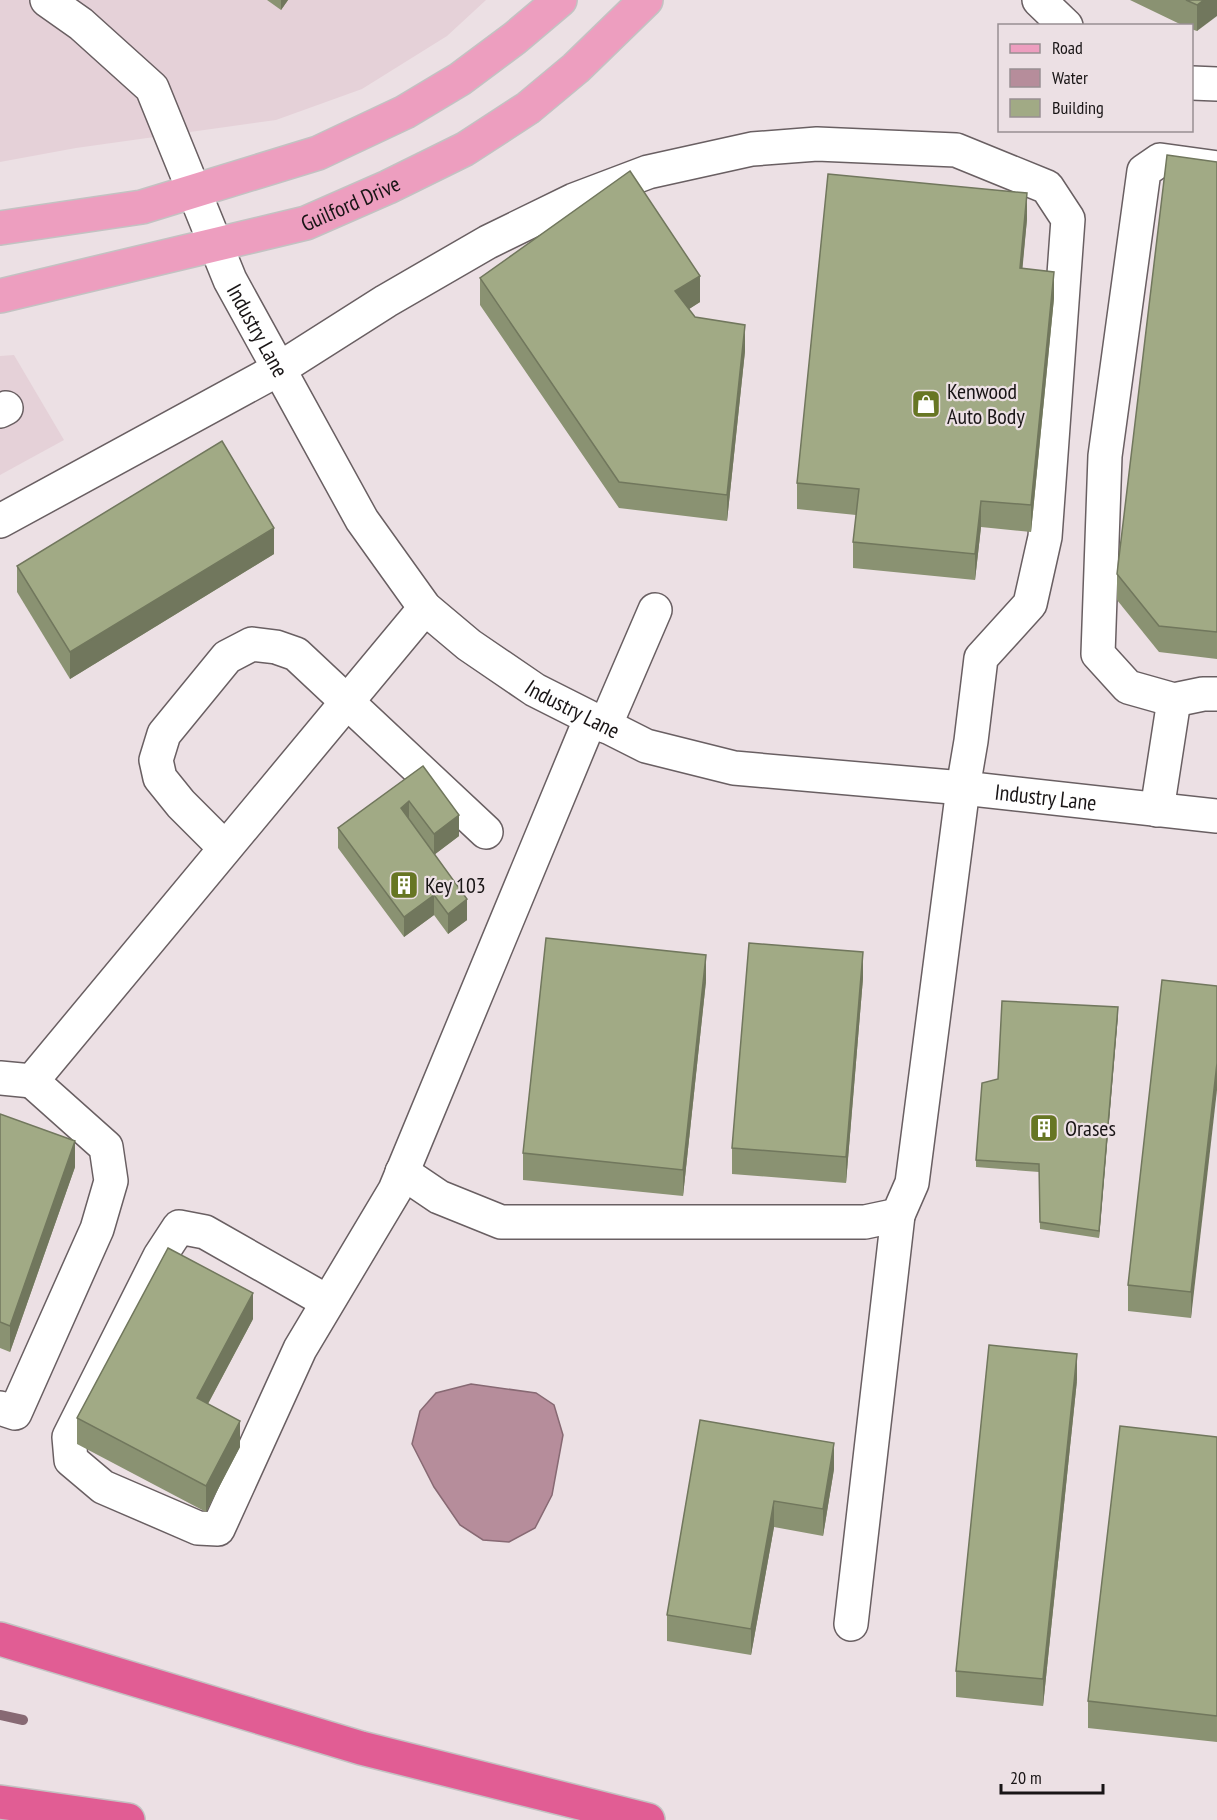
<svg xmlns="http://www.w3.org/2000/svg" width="1217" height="1820" font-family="'PT Sans Narrow',sans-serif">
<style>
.built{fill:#e5d1d8}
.water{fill:#b68d9b;stroke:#876973;stroke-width:1.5}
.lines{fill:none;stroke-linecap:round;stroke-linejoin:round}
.stream{stroke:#876973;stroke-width:10}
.minor-casing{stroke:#695f62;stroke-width:36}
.major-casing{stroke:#c3c2c2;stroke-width:36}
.highway-casing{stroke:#c3c2c2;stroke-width:36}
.minor{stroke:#fff;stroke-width:33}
.major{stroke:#ed9ebf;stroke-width:33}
.highway{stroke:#e15d94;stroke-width:33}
.wall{fill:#8a9272}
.shaded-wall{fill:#71775d}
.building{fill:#a1aa85;stroke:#71775d;stroke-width:1.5}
.labels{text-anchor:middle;stroke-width:4.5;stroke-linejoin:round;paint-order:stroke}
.street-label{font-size:22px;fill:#191516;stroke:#ece0e4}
.poi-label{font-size:22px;fill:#191516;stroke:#ece0e4;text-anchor:start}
</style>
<rect width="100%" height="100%" fill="#ece0e4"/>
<g class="built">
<polygon points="0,0 486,0 447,36 362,89 276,120 76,148 0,162"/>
<polygon points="14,355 64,440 0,475 0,356"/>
</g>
<polygon class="water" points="471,1384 536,1393 554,1405 563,1435 552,1495 535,1528 509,1542 483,1540 460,1525 434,1487 412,1444 420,1411 436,1393"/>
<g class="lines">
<polyline class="stream" points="0,1715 23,1720"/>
<g class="minor-casing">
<g id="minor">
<path id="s1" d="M47,0L81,24L152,88L230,280L362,520L425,608L469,645L535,690L646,746L734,768L963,788L1217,816"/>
<polyline points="1039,0 1066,26"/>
<polyline points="1192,83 1217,84"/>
<polyline points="1217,168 1160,160 1144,171 1105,456 1098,654 1128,687 1174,700 1203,694 1217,694"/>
<polyline points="0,411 6,408"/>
<polyline points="0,521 279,369 386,301 488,242 574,200 648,172 752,149 817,144 956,150 1047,187 1068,219 1045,537 1030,604 981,658 971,741 963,788 912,1183 898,1215 865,1222 501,1222 439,1197 402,1172"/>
<polyline points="605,726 655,610"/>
<polyline points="1157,810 1174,700"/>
<polyline points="225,848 181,804 160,778 156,760 164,734 227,657 252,644 276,647 296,654 486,832"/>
<polyline points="0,1078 32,1081 425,608"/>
<polyline points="328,1302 205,1232 179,1227 160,1256 69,1437 71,1460 103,1487 198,1528 218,1529 300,1349 395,1190 590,720"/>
<polyline points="0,1408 15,1413 97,1229 111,1181 106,1147 32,1081"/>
<polyline points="851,1624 898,1215"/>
</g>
</g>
<g class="major-casing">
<g id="major">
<polyline points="0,228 142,207 318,153 405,112 460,79 515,38 560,0"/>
<path id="s2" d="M0,296L306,223L388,187L465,149L528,108L576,68L646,0"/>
</g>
</g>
<g class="highway-casing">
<g id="highway">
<polyline points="0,1639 361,1748 648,1820"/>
<polyline points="0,1802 128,1820"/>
</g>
</g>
<use href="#minor" class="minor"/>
<use href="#major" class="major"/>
<use href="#highway" class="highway"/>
</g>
<g class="wall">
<polygon points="267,0 288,0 281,10"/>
<polygon points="1130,0 1217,0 1197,31 1191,29 1191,26 1184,26"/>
<polygon points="1217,162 1217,659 1159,652 1117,600 1117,574"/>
<polygon points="1027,219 1022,269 1054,298 1031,532 981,527 975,580 853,568 853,542 856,515 797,509 797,483"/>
<polygon points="480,278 700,302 689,309 695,317 745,351 727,521 619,508 480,305"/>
<polygon points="274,554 70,679 17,592 17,566"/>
<polygon points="423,766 459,836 435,854 467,920 448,934 434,915 404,937 338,848 338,828"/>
<polygon points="863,978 846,1183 732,1174 732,1148"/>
<polygon points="706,981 683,1196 523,1180 523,1153"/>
<polygon points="1217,986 1191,1318 1128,1311 1128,1285"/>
<polygon points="1118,1015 1099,1238 1040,1229 1039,1172 976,1167 976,1160"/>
<polygon points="0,1114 75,1167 10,1352 0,1348"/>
<polygon points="253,1319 208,1404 240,1447 206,1512 77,1444 77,1418"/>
<polygon points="1077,1380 1043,1706 956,1697 956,1671"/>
<polygon points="700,1420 834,1469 823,1536 774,1527 751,1655 667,1641 667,1615"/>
<polygon points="1217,1437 1217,1742 1088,1728 1088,1701"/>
</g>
<g class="shaded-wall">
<polygon points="281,0 288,0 281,10"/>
<polygon points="1204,0 1217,0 1217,16 1197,31 1197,5"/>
<polygon points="1027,193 1027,219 1020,295 1020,268"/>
<polygon points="1054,272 1054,298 1031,532 1031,505"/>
<polygon points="700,276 700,302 675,318 675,291"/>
<polygon points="745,325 745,351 727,521 727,495"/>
<polygon points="981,501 981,527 975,580 975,554"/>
<polygon points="274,528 274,554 70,679 70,652"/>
<polygon points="409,801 409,822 401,808"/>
<polygon points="459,815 459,836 434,855 434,834"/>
<polygon points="434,895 434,915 404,937 404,917"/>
<polygon points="467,899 467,920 448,934 448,914"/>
<polygon points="863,952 863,978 846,1183 846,1157"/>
<polygon points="706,955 706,981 683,1196 683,1170"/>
<polygon points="1118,1007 1118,1015 1099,1238 1099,1231"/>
<polygon points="1217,1063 1217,1090 1191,1318 1191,1292"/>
<polygon points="75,1141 75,1167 10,1352 10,1326"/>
<polygon points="253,1293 253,1319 197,1424 197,1398"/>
<polygon points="1077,1354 1077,1380 1043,1706 1043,1679"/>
<polygon points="240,1421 240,1447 206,1512 206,1486"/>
<polygon points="834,1443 834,1469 823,1536 823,1509"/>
<polygon points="774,1501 774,1527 751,1655 751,1629"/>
</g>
<g class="building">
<polygon points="1186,0 1204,0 1197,5"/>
<polygon points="1167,155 1217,162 1217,632 1159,626 1117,574"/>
<polygon points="630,171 700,276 675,291 695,317 745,325 727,495 619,482 480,278"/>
<polygon points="828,174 1027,193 1020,268 1054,272 1031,505 981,501 975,554 853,542 859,489 797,483"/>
<polygon points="222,441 274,528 70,652 17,566"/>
<polygon points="423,766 459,815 434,834 409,801 401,808 467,899 448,914 434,895 404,917 338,828"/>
<polygon points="546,938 706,955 683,1170 523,1153"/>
<polygon points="749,943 863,952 846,1157 732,1148"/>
<polygon points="1162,980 1217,986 1217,1063 1191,1292 1128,1285"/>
<polygon points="1002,1001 1118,1007 1099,1231 1040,1222 1039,1164 976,1160 982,1083 998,1079"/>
<polygon points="0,1114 75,1141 10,1326 0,1322"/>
<polygon points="168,1248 253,1293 197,1398 240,1421 206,1486 77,1418"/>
<polygon points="989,1345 1077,1354 1043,1679 956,1671"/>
<polygon points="700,1420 834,1443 823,1509 774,1501 751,1629 667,1615"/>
<polygon points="1120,1426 1217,1437 1217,1716 1088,1701"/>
</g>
<defs>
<g id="shop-square" transform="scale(1.5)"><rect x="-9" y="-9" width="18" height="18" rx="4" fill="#677624" stroke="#ece0e4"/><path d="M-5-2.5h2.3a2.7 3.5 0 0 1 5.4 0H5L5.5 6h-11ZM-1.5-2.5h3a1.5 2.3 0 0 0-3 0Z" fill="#fff"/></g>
<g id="building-square" transform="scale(1.5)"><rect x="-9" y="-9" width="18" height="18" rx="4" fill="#677624" stroke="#ece0e4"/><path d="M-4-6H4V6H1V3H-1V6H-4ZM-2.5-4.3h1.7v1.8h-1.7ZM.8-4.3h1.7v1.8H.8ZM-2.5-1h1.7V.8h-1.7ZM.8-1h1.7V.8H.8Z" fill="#fff"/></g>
</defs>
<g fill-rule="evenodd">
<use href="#shop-square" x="926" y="404"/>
<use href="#building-square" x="404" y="885"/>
<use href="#building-square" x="1044" y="1128"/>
</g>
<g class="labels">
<g class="street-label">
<text dy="8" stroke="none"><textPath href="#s2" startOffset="363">Guilford Drive</textPath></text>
<text dy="8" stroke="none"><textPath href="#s1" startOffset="402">Industry Lane</textPath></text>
<text dy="8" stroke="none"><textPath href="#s1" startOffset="906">Industry Lane</textPath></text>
<text dy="8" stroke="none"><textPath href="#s1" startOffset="1392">Industry Lane</textPath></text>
</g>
<g class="poi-label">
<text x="947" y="399">Kenwood<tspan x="947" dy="25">Auto Body</tspan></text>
<text x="425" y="893">Key 103</text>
<text x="1065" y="1136">Orases</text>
</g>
</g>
<rect x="998" y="24" width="195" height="108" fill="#ece0e4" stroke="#988f92" stroke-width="1.5"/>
<rect x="1010" y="44" width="30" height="9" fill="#ed9ebf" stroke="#988f92" stroke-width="1.5"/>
<text x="1052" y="54" font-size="18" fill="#191516">Road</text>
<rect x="1010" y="69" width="30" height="18" fill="#b68d9b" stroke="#988f92" stroke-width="1.5"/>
<text x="1052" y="84" font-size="18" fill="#191516">Water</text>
<rect x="1010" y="99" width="30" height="18" fill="#a1aa85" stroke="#988f92" stroke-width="1.5"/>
<text x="1052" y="114" font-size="18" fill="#191516">Building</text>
<path d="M1001 1784v9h102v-9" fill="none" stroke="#191516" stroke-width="3"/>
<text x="1010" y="1784" font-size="18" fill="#191516" stroke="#ece0e4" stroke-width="4.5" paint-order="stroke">20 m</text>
</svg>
